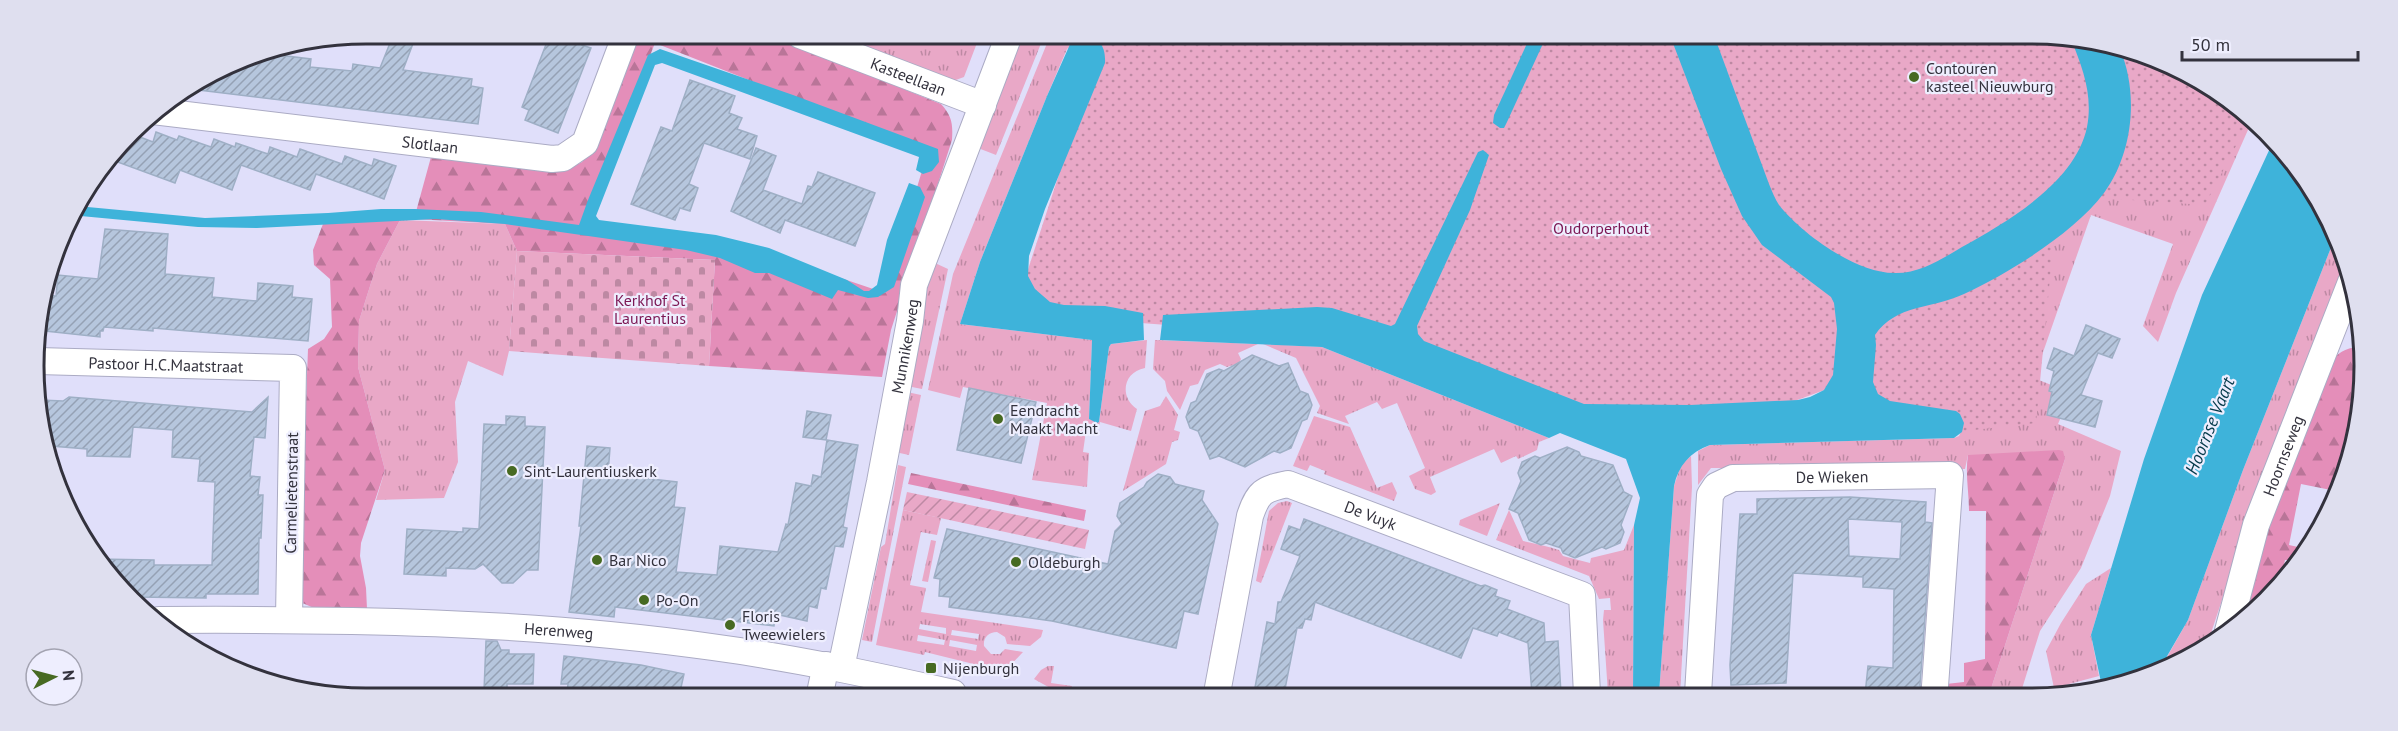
<svg xmlns="http://www.w3.org/2000/svg" width="2398" height="731" font-family="'PT Sans',sans-serif">
<style>
.grass{fill:url(#grass-tufts);fill-rule:evenodd}
.forest{fill:url(#forest-firs);fill-rule:evenodd}
.cemetery{fill:url(#cemetery-stones)}
.park{fill:url(#park-dots)}
.garden{fill:url(#garden-furrows)}
.water{fill:#3eb3da}
.building{fill:url(#building-hatch);stroke:#9eafc5;stroke-width:1.5;fill-rule:evenodd}
.lines{fill:none;stroke-linecap:round;stroke-linejoin:round}
.minor-casing{stroke:#ababc4;stroke-width:28}
.minor{stroke:#fff;stroke-width:26}
.poi-dot{fill:#476a22;stroke:#eeeefe;stroke-width:2}
.labels{text-anchor:middle;stroke-width:4.5;stroke-linejoin:round;paint-order:stroke}
.poi-label{font-size:16px;fill:#33323d;stroke:#eeeefe;text-anchor:start}
.street-label{font-size:16px;fill:#33323d;stroke:#eeeefe}
.park-label{font-size:16px;fill:#7c1754;stroke:#eeeefe}
.water-label{font-size:18px;font-style:italic;fill:#053a4b;stroke:#eeeefe}
.rim{fill:none;stroke:#33323d;stroke-width:3}
</style>
<defs>
<pattern id="grass-tufts" width="24" height="20" patternUnits="userSpaceOnUse" patternTransform="scale(1.5)"><rect width="24" height="20" fill="#e9a8c7"/><path d="M3 7l-1-3M5 7V3M7 7l1-3M15 17l-1-3M17 17v-4M19 17l1-3" fill="none" stroke="#bd89a3"/></pattern>
<pattern id="forest-firs" width="22" height="20" patternUnits="userSpaceOnUse" patternTransform="scale(1.5)"><rect width="22" height="20" fill="#e48eb9"/><path d="M5 1l3.5 6h-7zM16 11l3.5 6h-7z" fill="#b97598"/></pattern>
<pattern id="cemetery-stones" width="16" height="16" patternUnits="userSpaceOnUse" patternTransform="scale(1.5)"><rect width="16" height="16" fill="#e9a8c7"/><path d="M2 7V4a2 2 0 0 1 4 0v3zM10 15v-3a2 2 0 0 1 4 0v3z" fill="#bd89a3"/></pattern>
<pattern id="park-dots" width="8" height="8" patternUnits="userSpaceOnUse" patternTransform="scale(1.5)"><rect width="8" height="8" fill="#e9a8c7"/><path d="M2 2h.1M6 6h.1" fill="none" stroke="#bd89a3" stroke-width="1.8" stroke-linecap="round"/></pattern>
<pattern id="garden-furrows" width="10" height="10" patternUnits="userSpaceOnUse" patternTransform="scale(1.5)"><rect width="10" height="10" fill="#e9a8c7"/><path d="M-1 1l2-2M0 10L10 0M9 11l2-2" fill="none" stroke="#bd89a3"/></pattern>
<pattern id="building-hatch" width="6" height="6" patternUnits="userSpaceOnUse" patternTransform="scale(1.5)"><rect width="6" height="6" fill="#b6c6dd"/><path d="M-1 1l2-2M0 6l6-6M5 7l2-2" fill="none" stroke="#95a1b4"/></pattern>
</defs>
<rect width="100%" height="100%" fill="#e0dffa"/>
<g class="grass">
<path d="M833,35C852,35 873,32 892,35C908,37 922,49 937,35H980L964,77L953,81Z"/>
<polygon points="1020,35 1044,36 996,155 978,148"/>
<path d="M1050,36H1082L1067,49L1047,96L980,262L960,324L1092,340L1089,419L1099,422L1109,347L1111,344L1147,340L1145,368C1123,372 1119,397 1137,409L1131,431L1100,422L1099,426L1087,424L1083,452L1089,453L1087,487L1032,480L1047,403L963,387L960,398L928,390L953,274Z"/>
<polygon points="2120,49 2177,73 2187,79 2218,89 2251,123 2176,293 2158,342 2143,326 2173,244 2091,215 2034,378 2071,393 2058,424 2121,451 2110,496 2081,568 2040,631 2020,695 1989,695 2065,459 1968,455 1965,469 1711,468 1698,485 1698,451 1710,445 1954,438 1959,436 2048,244 2081,217 2104,193"/>
<polygon points="400,220 505,224 517,251 509,351 503,376 468,361 455,402 458,462 444,498 376,500 385,470 358,367 359,321 377,264"/>
<polygon points="2334,240 2346,271 2241,543 2207,645 2188,658 2163,664 2188,620 2243,470"/>
<polygon points="935,263 948,269 922,389 907,386 928,282"/>
<polygon points="1155,340 1258,344 1238,353 1241,359 1239,363 1227,367 1220,364 1205,370 1198,384 1190,386 1180,410 1167,391 1165,381 1153,369"/>
<polygon points="1263,344 1322,347 1549,438 1539,442 1537,450 1518,459 1516,456 1501,463 1494,449 1430,477 1436,492 1431,495 1415,489 1409,476 1425,468 1397,403 1382,409 1377,402 1345,416 1349,424 1317,413 1320,406 1296,358"/>
<polygon points="907,392 921,395 909,455 895,452"/>
<polygon points="1166,396 1178,415 1174,430 1180,432 1178,440 1172,442 1166,464 1123,491 1145,411 1160,406"/>
<polygon points="1314,416 1350,427 1377,488 1392,482 1397,493 1394,501 1324,474 1325,471 1310,465 1307,471 1293,466"/>
<polygon points="1691,456 1692,487 1680,694 1659,694 1674,486 1681,465"/>
<polygon points="898,465 906,467 872,642 862,640 881,547 885,544"/>
<polygon points="1287,501 1292,503 1261,583 1256,581 1269,511 1278,503"/>
<polygon points="1500,503 1487,536 1459,525 1460,520"/>
<path d="M903,510L941,518L937,535L921,532L910,585L926,588L921,612L1043,630L1041,637L1030,646L1007,644L1005,637L997,632C988,632 983,638 984,646L991,654H1000L1005,649L1023,652L1007,669L998,670L925,652L924,655L876,645ZM920,624L946,628V634L919,629ZM952,630L979,634L978,639L951,635ZM918,635L945,640L944,645L917,641ZM950,640L977,645L976,651L949,646Z"/>
<path d="M1509,510L1523,541C1535,544 1548,546 1559,550L1563,556L1590,563L1591,558L1624,550L1634,525L1633,694H1608L1603,620L1604,610H1611L1610,598L1599,599L1589,576L1496,540Z"/>
<polygon points="1234,527 1238,528 1212,666 1208,665"/>
<polygon points="931,540 936,541 928,582 922,581"/>
<polygon points="2111,568 2091,635 2099,676 2054,688 2046,651 2061,623 2086,584"/>
<polygon points="1048,666 1054,666 1051,683 1072,686 1070,693 1052,689 1034,679 1041,670"/>
</g>
<g class="forest">
<path d="M637,34H766L941,104C952,116 953,124 952,140L891,330L882,377L709,366L715,260L517,251L505,224L414,219L431,157L569,169L582,162L599,138ZM655,43L928,151L885,293L770,254L582,227Z"/>
<polygon points="400,220 377,264 359,321 358,367 385,470 361,543 360,556 366,588 367,609 314,608 300,602 299,588 308,349 324,339 332,327 330,279 314,265 313,250 323,224"/>
<path d="M2359,347V401L2348,459L2336,491L2301,484L2289,545L2307,549L2296,561L2285,560L2281,579L2252,615L2243,622L2267,522L2329,364C2338,353 2344,348 2359,347Z"/>
<path d="M2059,450L2063,451L2065,459L1989,695H1946V684L1964,682V663L1985,659L1986,511H1969C1969,492 1965,473 1968,455Z"/>
<polygon points="911,473 1086,510 1084,521 908,484"/>
</g>
<polygon class="cemetery" points="517,251 715,260 709,366 509,351"/>
<polygon class="park" points="1104,36 2098,39 2218,89 2249,121 2205,205 2058,195 2036,423 1965,431 1830,388 1778,407 1565,424 1403,343 1049,316 1021,291"/>
<polygon class="garden" points="907,492 1089,530 1085,549 903,510"/>
<g class="water">
<path d="M893,35H937C923,48 909,41 893,35Z"/>
<path d="M1082,36C1099,36 1106,46 1105,63L1045,209L1029,256L1028,276L1035,289L1050,302L1064,305L1105,306L1143,313L1144,340L1111,344L1109,347L1099,422L1097,423L1089,419L1092,340L960,324L980,262L1047,96L1071,42Z"/>
<polygon points="1530,37 1546,37 1507,122 1504,128 1500,128 1493,123 1494,115"/>
<path d="M1671,38H1715L1769,184C1772,191 1775,199 1779,205C1802,234 1856,273 1894,273C1919,274 1942,259 1962,247C2007,222 2076,182 2087,127C2093,95 2083,69 2071,39H2098L2120,49C2139,94 2133,153 2104,193C2074,233 2009,273 1964,294C1932,309 1896,304 1875,335L1876,345L1873,382L1878,394L1890,401L1956,411L1960,414L1964,423L1962,432L1954,438L1710,445C1690,452 1678,466 1674,486L1659,694H1633L1634,525L1640,498L1626,459L1560,433L1549,438L1322,347L1160,340L1163,315L1317,307L1332,308L1391,326L1395,324L1478,152L1483,150L1489,155L1470,210L1417,326L1418,334L1424,341L1584,404L1690,405L1798,400L1810,397L1824,390L1833,375L1837,329L1834,303L1831,297L1762,245L1742,216L1721,169Z"/>
<polygon points="660,49 793,95 938,149 939,162 932,171 923,174 916,170 919,157 662,63 655,65 596,216 599,220 716,235 769,248 847,280 864,291 869,291 877,285 887,240 909,183 920,187 925,197 894,287 878,297 868,298 838,290 832,299 769,273 755,273 720,258 686,250 505,224 436,219 257,228 198,227 70,215 77,206 205,218 328,213 381,209 415,209 481,212 579,225 588,200 648,55"/>
<polygon points="2272,144 2309,181 2334,240 2243,470 2188,620 2159,670 2102,687 2091,635 2144,459 2202,295"/>
</g>
<g class="building">
<polygon points="394,33 417,33 403,70 472,79 471,86 483,88 478,124 190,89 239,58 262,53 311,59 310,67 352,71 353,64 380,68"/>
<polygon points="550,34 587,34 582,45 591,48 558,133 525,120 529,110 522,107"/>
<polygon points="690,80 735,96 729,113 742,118 737,129 757,136 750,159 704,143 689,184 698,188 690,211 680,208 675,220 631,204 661,127 672,131"/>
<polygon points="156,132 177,140 179,136 211,147 214,139 235,147 236,143 268,154 270,147 297,157 300,149 342,164 345,156 372,166 374,159 396,166 384,199 316,174 310,190 241,165 232,190 180,170 175,183 112,160 132,134 153,142"/>
<polygon points="756,148 776,156 763,190 802,204 808,186 812,187 818,172 875,193 855,246 785,220 780,233 731,211"/>
<polygon points="105,229 168,234 165,274 214,278 212,297 257,301 258,283 293,286 292,297 312,299 308,341 153,328 153,331 104,327 103,331 100,331 100,337 36,330 36,322 44,295 56,296 58,275 98,279"/>
<polygon points="2086,325 2120,339 2112,358 2098,353 2081,395 2102,401 2095,427 2047,415 2052,392 2049,391 2054,371 2047,368 2054,348 2074,356"/>
<polygon points="1252,355 1279,366 1288,363 1300,391 1308,394 1312,405 1307,419 1302,421 1291,448 1280,453 1274,451 1245,467 1219,456 1210,459 1198,431 1190,428 1186,417 1191,403 1196,401 1207,374 1219,369 1224,371"/>
<polygon points="969,388 1036,402 1021,463 957,450"/>
<polygon points="69,397 252,412 268,397 265,438 254,437 250,476 260,477 258,495 263,495 261,538 259,538 258,594 206,594 206,598 136,597 98,559 154,560 154,565 212,565 215,482 198,481 200,459 172,457 173,430 133,427 130,457 87,456 87,449 51,446 52,433 43,432 41,400 63,401"/>
<polygon points="807,411 831,415 826,440 803,437"/>
<polygon points="506,416 525,417 525,426 545,427 538,570 527,570 513,583 502,583 483,564 475,569 446,568 446,576 404,574 407,529 463,532 463,528 479,529 484,424 506,425"/>
<polygon points="827,440 858,445 843,527 847,528 843,547 835,546 826,589 821,588 817,608 809,606 807,621 775,614 774,626 615,607 614,617 569,612 581,526 579,526 587,446 610,448 608,474 677,482 674,507 685,508 676,572 717,575 720,546 778,552 786,524 788,525 796,483 811,486 813,475 821,477"/>
<polygon points="1567,447 1579,452 1581,456 1613,465 1624,492 1632,496 1621,525 1624,532 1620,543 1606,549 1602,547 1575,558 1563,553 1561,548 1546,543 1541,545 1529,540 1518,513 1509,509 1521,481 1518,473 1522,462 1535,456 1540,458"/>
<polygon points="1158,474 1170,477 1175,484 1204,491 1202,500 1218,524 1198,614 1184,611 1176,648 1052,621 949,607 950,597 939,596 940,579 934,578 947,529 1108,564 1115,531 1122,524 1117,516 1120,503 1144,487 1147,482"/>
<path d="M1850,497L1926,502L1925,522L1932,523L1920,685L1922,695H1865L1868,666L1893,668L1894,589L1863,587V577L1793,573L1786,683L1731,685L1730,665L1740,514H1757V499ZM1848,519L1902,522L1900,559L1849,556Z"/>
<polygon points="1304,519 1481,586 1485,585 1497,590 1495,596 1510,601 1507,609 1544,623 1545,642 1558,641 1561,694 1532,694 1528,643 1499,632 1497,636 1473,628 1461,658 1315,602 1311,620 1305,619 1302,628 1297,628 1284,694 1254,693 1267,622 1275,624 1278,602 1281,602 1300,556 1281,549 1289,526 1300,530"/>
<polygon points="486,641 497,641 501,650 509,650 509,654 534,654 533,684 507,684 507,691 484,691"/>
<polygon points="564,656 641,665 684,674 680,692 567,692 568,684 561,684"/>
</g>
<g class="lines">
<g class="minor-casing">
<g id="minor">
<path id="s1" d="M800,35L983,105"/>
<path id="s2" d="M153,111L552,159L563,158L585,143L626,34"/>
<path id="s3" d="M38,361L293,368L289,619"/>
<path id="s4" d="M159,620C343,619 529,621 712,647C794,658 873,675 953,693"/>
<path id="s5" d="M2228,631L2256,525L2351,282"/>
<path id="s6" d="M841,668L880,482L910,321L914,285L1009,35"/>
<polyline points="820,693 826,665"/>
<path id="s7" d="M1217,693L1250,516C1258,492 1263,489 1288,484L1582,595L1587,694"/>
<path id="s8" d="M1698,694L1710,495L1716,486L1733,478L1950,475L1935,686"/>
</g>
</g>
<use href="#minor" class="minor"/>
</g>
<g class="poi-dot">
<circle cx="1914" cy="77" r="6"/>
<circle cx="998" cy="419" r="6"/>
<circle cx="512" cy="471" r="6"/>
<circle cx="597" cy="560" r="6"/>
<circle cx="1016" cy="562" r="6"/>
<circle cx="644" cy="600" r="6"/>
<circle cx="730" cy="625" r="6"/>
<rect x="925" y="662" width="12" height="12" rx="3"/>
</g>
<g class="labels">
<g class="poi-label">
<text x="1926" y="74">Contouren<tspan x="1926" dy="18">kasteel Nieuwburg</tspan></text>
<text x="1010" y="416">Eendracht<tspan x="1010" dy="18">Maakt Macht</tspan></text>
<text x="524" y="477">Sint-Laurentiuskerk</text>
<text x="609" y="566">Bar Nico</text>
<text x="1028" y="568">Oldeburgh</text>
<text x="656" y="606">Po-On</text>
<text x="742" y="622">Floris<tspan x="742" dy="18">Tweewielers</tspan></text>
<text x="943" y="674">Nijenburgh</text>
</g>
<g class="street-label">
<text dy="6" stroke="none"><textPath href="#s1" startOffset="116">Kasteellaan</textPath></text>
<text dy="6" stroke="none"><textPath href="#s2" startOffset="279">Slotlaan</textPath></text>
<text dy="6" stroke="none"><textPath href="#s6" startOffset="328">Munnikenweg</textPath></text>
<text dy="6" stroke="none"><textPath href="#s3" startOffset="128">Pastoor H.C.Maatstraat</textPath></text>
<text dy="6" stroke="none"><textPath href="#s5" startOffset="184">Hoornseweg</textPath></text>
<text dy="6" stroke="none"><textPath href="#s8" startOffset="328">De Wieken</textPath></text>
<text transform="translate(291 493) rotate(-89)" y="6">Carmelietenstraat</text>
<text dy="6" stroke="none"><textPath href="#s7" startOffset="322">De Vuyk</textPath></text>
<text dy="6" stroke="none"><textPath href="#s4" startOffset="400">Herenweg</textPath></text>
</g>
<g class="park-label">
<text x="1601" y="234">Oudorperhout</text>
<text x="650" y="306">Kerkhof St<tspan x="650" dy="18">Laurentius</tspan></text>
</g>
<g class="water-label">
<text transform="translate(2210 426) rotate(-68)" y="6">Hoornse Vaart</text>
</g>
</g>
<path d="M0 0H2398V731H0ZM366 44H2032A322 322 0 0 1 2354 366V366A322 322 0 0 1 2032 688H366A322 322 0 0 1 44 366V366A322 322 0 0 1 366 44Z" fill="#dfdfef" fill-rule="evenodd"/>
<path class="rim" d="M366 44H2032A322 322 0 0 1 2354 366V366A322 322 0 0 1 2032 688H366A322 322 0 0 1 44 366V366A322 322 0 0 1 366 44Z"/>
<g transform="translate(54 677) rotate(84)"><circle r="28" fill="#eeeefe" stroke="#a3a3b1" stroke-width="1.5"/>
<path d="M0-4.5L10 22L0 15L-10 22Z" fill="#476a22"/>
<text y="-9" font-size="16" font-weight="bold" text-anchor="middle" fill="#33323d">N</text>
</g>
<path d="M2182 51v9h176v-9" fill="none" stroke="#33323d" stroke-width="3"/>
<text x="2191" y="51" font-size="18" fill="#33323d" stroke="#eeeefe" stroke-width="4.5" paint-order="stroke">50 m</text>
</svg>
